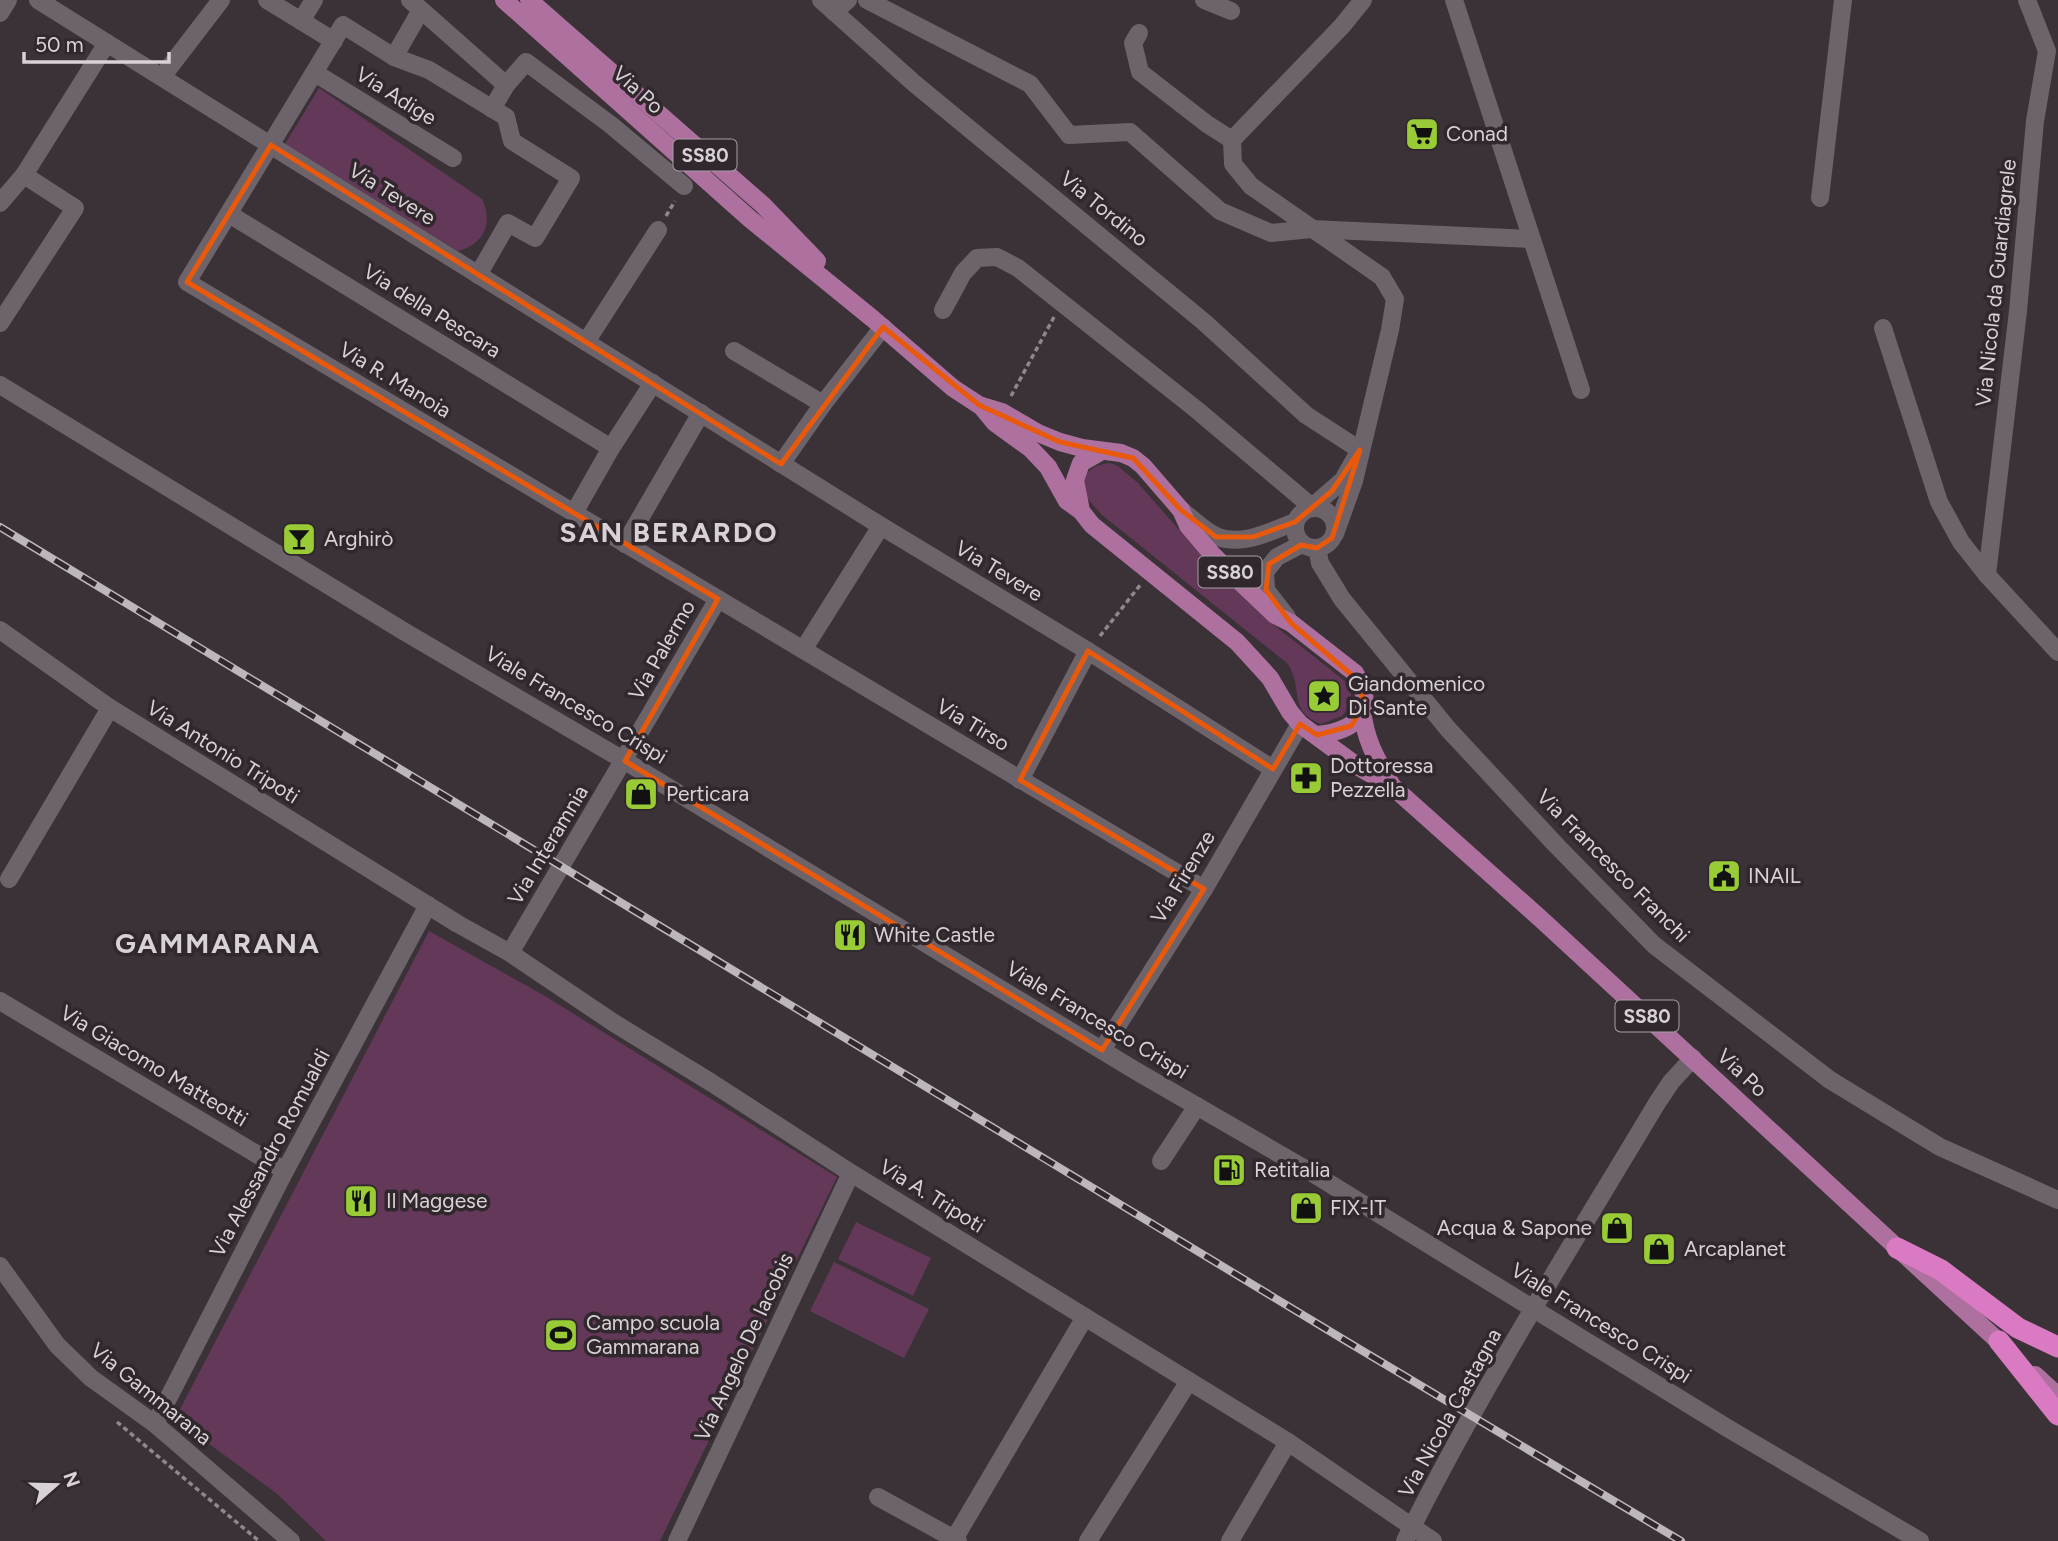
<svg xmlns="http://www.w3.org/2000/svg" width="2058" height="1541" font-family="Figtree,sans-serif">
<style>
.green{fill:#633858}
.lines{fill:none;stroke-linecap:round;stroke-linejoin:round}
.path{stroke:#8e878c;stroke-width:3.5;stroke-dasharray:5 3.5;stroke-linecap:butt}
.minor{stroke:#6d636a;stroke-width:18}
.major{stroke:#ae719f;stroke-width:18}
.highway{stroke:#da7ac3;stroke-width:21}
.rail-casing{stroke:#bdb6ba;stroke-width:8}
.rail{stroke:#30282d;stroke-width:5;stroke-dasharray:16;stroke-linecap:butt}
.marked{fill:none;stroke:#e8590c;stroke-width:5;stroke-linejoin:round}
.labels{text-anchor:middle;stroke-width:7;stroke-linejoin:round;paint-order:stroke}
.shield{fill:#30282d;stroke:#a69fa3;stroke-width:2}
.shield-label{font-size:19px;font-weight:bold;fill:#d8d2d6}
.street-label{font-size:21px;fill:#d8d2d6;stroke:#30282d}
.poi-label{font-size:21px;fill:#d8d2d6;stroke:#30282d;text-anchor:start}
.district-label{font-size:28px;font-weight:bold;letter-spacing:2px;fill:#d8d2d6;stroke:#30282d}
</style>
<rect width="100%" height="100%" fill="#3a3237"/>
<g class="green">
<path d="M319,88L482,199C494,223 483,245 458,251L285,144Z"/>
<path d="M1110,463L1118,466L1138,483L1217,573L1264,617L1346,682L1351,694L1349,707L1342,716L1321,724C1287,711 1304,690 1288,664L1102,515C1097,509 1091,504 1087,498C1075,478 1091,464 1110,463Z"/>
<polygon points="429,931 545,996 837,1177 660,1541 326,1541 276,1493 175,1419"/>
<polygon points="856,1222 931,1258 913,1296 838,1259"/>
<polygon points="834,1262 929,1309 904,1358 810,1311"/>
</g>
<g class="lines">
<g class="path">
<polyline points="666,216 675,201"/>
<polyline points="1011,396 1054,317"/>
<polyline points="1100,636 1141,584"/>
<polyline points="117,1422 259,1541"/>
</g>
<g class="minor">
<polyline points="38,0 881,526 1088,651 1273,769"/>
<polyline points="267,0 334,41"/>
<polyline points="410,0 506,85"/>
<polyline points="821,0 915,84 1204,322 1306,415 1360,450"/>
<polyline points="867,0 1030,84 1069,135 1130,132 1220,211 1271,233 1311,229 1531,239"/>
<polyline points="1204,0 1231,11"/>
<polyline points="1454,0 1581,390"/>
<polyline points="834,12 848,0"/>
<polyline points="0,13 8,0"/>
<polyline points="301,21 314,0"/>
<polyline points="1139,33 1133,43 1140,72 1207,124 1232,140"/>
<polyline points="394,57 421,10"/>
<polyline points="315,73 453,158"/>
<polyline points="162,77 221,0"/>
<polyline points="492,109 506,85 526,62 611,125 684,186"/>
<polyline points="1232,140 1233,164 1251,186 1382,277 1395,299 1390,330 1354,481 1335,534"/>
<polyline points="1232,140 1342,26 1363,0"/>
<polyline points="1820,198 1843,0"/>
<polyline points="0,203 24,175"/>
<polyline points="229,214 611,448"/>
<polyline points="478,275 508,223 535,238 571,178 512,141 506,117 429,70 394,57 343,25 187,282 1204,889"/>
<polyline points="943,310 963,273 977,258 997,257 1018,268 1197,410 1312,507 1343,480 1360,450"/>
<polyline points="0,323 75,208 24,175 107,43"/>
<polyline points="1883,328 1939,502 1961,542 1987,575 2058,652"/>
<polyline points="586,342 658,230"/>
<polyline points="734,351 823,404"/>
<polyline points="0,385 405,632 625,761 1136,1071 1314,1174 1729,1429 1920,1541"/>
<polyline points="781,464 823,404 883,327"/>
<circle cx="1315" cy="528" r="20"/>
<path d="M1181,510C1192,518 1205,532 1218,537C1244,546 1271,531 1295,522"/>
<polyline points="574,513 611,448 653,383"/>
<polyline points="625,544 701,413"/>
<polyline points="1317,548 1320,563 1342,599 1448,729 1556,845 1654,945 1830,1080 1940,1147 2058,1200"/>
<polyline points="1987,575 2018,311 2035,121 2047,51 2027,0"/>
<polyline points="1287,617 1266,590 1265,572 1277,557 1302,544"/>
<polyline points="0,630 110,708 458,924 510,953 614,1023 712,1083 851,1173 1288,1442 1433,1541"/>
<polyline points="803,650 881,526"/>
<polyline points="1020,780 1088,651"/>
<polyline points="9,879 110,708"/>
<polyline points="510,953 718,599"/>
<polyline points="0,1001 285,1171"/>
<polyline points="1102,1050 1204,889 1300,724"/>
<polyline points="1161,1161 1197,1106"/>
<polyline points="0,1266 57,1345 91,1378 155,1424 291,1541"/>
<polyline points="155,1424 285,1171 428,905"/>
<polyline points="878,1497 958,1541"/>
<polyline points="677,1541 851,1173"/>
<polyline points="953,1541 1085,1317"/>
<polyline points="1088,1541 1189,1381"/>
<polyline points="1230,1541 1288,1442"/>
<path d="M1405,1541C1480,1390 1571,1247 1657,1103L1671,1082L1693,1058"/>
</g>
<g class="major">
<path d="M504,0L750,219L873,319L953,388L979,405L1002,412L1038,433L1060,442L1082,448L1121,453L1133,458L1143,466L1181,510L1188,526L1211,553L1236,578L1275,615L1291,623L1355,673C1379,712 1355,731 1317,735"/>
<polyline points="529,0 763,205 817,261"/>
<polyline points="981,406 995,423 1031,449 1048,467 1067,501 1081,511"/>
<polyline points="1102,451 1081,463 1075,480 1081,511 1092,525 1237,642 1270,678 1290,712 1300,724 1357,766 1393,787 1542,920 2009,1351"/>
<path d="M1362,711C1366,742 1376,758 1391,784"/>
<polyline points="2035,1375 2058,1396"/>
</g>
<g class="highway">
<polyline points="1897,1248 1941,1270 2018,1328 2058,1347"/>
<polyline points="1999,1341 2058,1415"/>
</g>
<g class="rail-casing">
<polyline id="rail" points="0,527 1341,1338 1681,1541"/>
</g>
<use href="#rail" class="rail"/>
</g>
<path class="marked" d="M271,145L781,464L883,327L979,405L1060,442L1133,458L1181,510L1216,537H1253L1295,522L1332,491L1360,450L1332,538L1317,548L1301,545L1269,564L1266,590L1291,623L1360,682L1364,706L1351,726L1317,735L1300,724L1273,769L1088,651L1020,780L1204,889L1102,1050L625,761L718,599L187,282Z"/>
<defs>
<g id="supermarket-square" transform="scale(1.75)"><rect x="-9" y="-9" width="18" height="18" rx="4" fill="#99cb36" stroke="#30282d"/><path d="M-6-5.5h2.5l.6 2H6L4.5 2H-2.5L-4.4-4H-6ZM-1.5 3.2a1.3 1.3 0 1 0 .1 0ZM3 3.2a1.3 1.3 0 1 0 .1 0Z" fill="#111"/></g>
<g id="bar-square" transform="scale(1.75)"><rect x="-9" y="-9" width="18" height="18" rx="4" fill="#99cb36" stroke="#30282d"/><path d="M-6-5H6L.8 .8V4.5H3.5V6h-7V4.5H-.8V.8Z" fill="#111"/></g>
<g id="sight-square" transform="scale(1.75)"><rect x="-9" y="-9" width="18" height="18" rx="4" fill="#99cb36" stroke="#30282d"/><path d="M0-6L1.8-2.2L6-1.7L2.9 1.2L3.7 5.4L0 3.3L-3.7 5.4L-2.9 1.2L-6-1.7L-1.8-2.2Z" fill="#111"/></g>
<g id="pharmacy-square" transform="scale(1.75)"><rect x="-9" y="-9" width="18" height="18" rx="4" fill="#99cb36" stroke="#30282d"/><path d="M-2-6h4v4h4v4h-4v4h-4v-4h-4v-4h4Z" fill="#111"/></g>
<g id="shop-square" transform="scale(1.75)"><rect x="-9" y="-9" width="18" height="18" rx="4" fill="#99cb36" stroke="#30282d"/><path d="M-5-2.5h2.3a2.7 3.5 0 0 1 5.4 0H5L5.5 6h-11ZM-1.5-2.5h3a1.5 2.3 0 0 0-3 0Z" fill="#111"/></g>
<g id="civic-square" transform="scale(1.75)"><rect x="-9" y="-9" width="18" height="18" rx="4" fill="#99cb36" stroke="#30282d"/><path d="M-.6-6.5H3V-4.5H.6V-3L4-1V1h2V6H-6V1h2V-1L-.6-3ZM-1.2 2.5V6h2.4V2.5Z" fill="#111"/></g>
<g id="restaurant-square" transform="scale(1.75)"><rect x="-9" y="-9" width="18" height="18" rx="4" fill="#99cb36" stroke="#30282d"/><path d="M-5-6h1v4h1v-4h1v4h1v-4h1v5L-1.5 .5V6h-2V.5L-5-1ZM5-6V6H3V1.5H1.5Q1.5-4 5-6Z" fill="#111"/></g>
<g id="fuel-square" transform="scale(1.75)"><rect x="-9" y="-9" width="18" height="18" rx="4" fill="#99cb36" stroke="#30282d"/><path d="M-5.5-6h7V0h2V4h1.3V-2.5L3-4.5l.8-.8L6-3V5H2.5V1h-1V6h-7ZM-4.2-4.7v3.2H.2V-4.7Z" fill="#111"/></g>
<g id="stadium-square" transform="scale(1.75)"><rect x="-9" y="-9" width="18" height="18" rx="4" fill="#99cb36" stroke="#30282d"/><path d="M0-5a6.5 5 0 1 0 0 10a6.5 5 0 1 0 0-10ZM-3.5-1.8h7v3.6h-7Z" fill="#111"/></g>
</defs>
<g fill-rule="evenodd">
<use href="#supermarket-square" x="1422" y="134"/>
<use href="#bar-square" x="299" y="539"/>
<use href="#sight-square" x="1324" y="696"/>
<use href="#pharmacy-square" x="1306" y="778"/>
<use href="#shop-square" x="641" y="794"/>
<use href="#civic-square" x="1724" y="876"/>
<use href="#restaurant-square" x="850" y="935"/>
<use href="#fuel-square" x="1229" y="1170"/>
<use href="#restaurant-square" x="361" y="1201"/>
<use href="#shop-square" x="1306" y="1208"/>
<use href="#shop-square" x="1617" y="1228"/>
<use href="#shop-square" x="1659" y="1249"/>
<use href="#stadium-square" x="561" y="1335"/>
</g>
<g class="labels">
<g class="shield">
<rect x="673.5" y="139.5" width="63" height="31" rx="5"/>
<rect x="1198.5" y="556.5" width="63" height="31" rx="5"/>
<rect x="1615.5" y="1000.5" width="63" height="31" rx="5"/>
</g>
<g class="shield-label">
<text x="705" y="162">SS80</text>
<text x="1230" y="579">SS80</text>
<text x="1647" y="1023">SS80</text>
</g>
<g class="street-label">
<text transform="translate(638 90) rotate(42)" y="7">Via Po</text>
<text transform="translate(396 96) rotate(32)" y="7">Via Adige</text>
<text transform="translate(392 194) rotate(32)" y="7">Via Tevere</text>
<text transform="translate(1104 209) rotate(39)" y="7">Via Tordino</text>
<text transform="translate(1996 283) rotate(-84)" y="7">Via Nicola da Guardiagrele</text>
<text transform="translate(432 311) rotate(32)" y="7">Via della Pescara</text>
<text transform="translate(395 380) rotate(31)" y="7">Via R. Manoia</text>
<text transform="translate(999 571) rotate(31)" y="7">Via Tevere</text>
<text transform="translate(662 650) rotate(-60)" y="7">Via Palermo</text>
<text transform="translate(576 705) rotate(31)" y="7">Viale Francesco Crispi</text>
<text transform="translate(973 725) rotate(31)" y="7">Via Tirso</text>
<text transform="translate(223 752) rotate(32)" y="7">Via Antonio Tripoti</text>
<text transform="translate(548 845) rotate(-59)" y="7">Via Interamnia</text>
<text transform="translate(1613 866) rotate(45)" y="7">Via Francesco Franchi</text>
<text transform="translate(1183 877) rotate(-59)" y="7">Via Firenze</text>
<text transform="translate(1097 1020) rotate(31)" y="7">Viale Francesco Crispi</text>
<text transform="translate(154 1066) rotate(31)" y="7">Via Giacomo Matteotti</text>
<text transform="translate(1742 1073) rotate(43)" y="7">Via Po</text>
<text transform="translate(270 1153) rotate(-62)" y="7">Via Alessandro Romualdi</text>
<text transform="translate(932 1196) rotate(32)" y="7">Via A. Tripoti</text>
<text transform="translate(1601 1323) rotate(32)" y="7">Viale Francesco Crispi</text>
<text transform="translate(744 1347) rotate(-65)" y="7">Via Angelo De Iacobis</text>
<text transform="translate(151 1394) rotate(39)" y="7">Via Gammarana</text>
<text transform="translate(1450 1413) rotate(-61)" y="7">Via Nicola Castagna</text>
</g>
<g class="poi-label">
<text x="1446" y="141">Conad</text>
<text x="324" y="546">Arghirò</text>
<text x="1348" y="691">Giandomenico<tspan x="1348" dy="24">Di Sante</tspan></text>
<text x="1330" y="773">Dottoressa<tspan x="1330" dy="24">Pezzella</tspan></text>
<text x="666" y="801">Perticara</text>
<text x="1748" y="883">INAIL</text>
<text x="874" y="942">White Castle</text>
<text x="1254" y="1177">Retitalia</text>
<text x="386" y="1208">Il Maggese</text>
<text x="1330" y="1215">FIX-IT</text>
<text x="1592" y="1235" text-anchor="end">Acqua &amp; Sapone</text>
<text x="1684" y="1256">Arcaplanet</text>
<text x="586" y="1330">Campo scuola<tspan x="586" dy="24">Gammarana</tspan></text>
</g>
<g class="district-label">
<text x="669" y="542">SAN BERARDO</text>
<text x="218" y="953">GAMMARANA</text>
</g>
</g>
<g transform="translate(56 1485) rotate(70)" stroke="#30282d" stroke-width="5" paint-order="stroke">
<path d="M0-5L12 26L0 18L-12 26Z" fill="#d8d2d6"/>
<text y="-10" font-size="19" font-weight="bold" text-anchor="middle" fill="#d8d2d6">N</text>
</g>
<path d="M24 52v10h145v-10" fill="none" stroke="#d8d2d6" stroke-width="3.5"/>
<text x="35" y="52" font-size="21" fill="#d8d2d6" stroke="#30282d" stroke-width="5" paint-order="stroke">50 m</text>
</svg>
